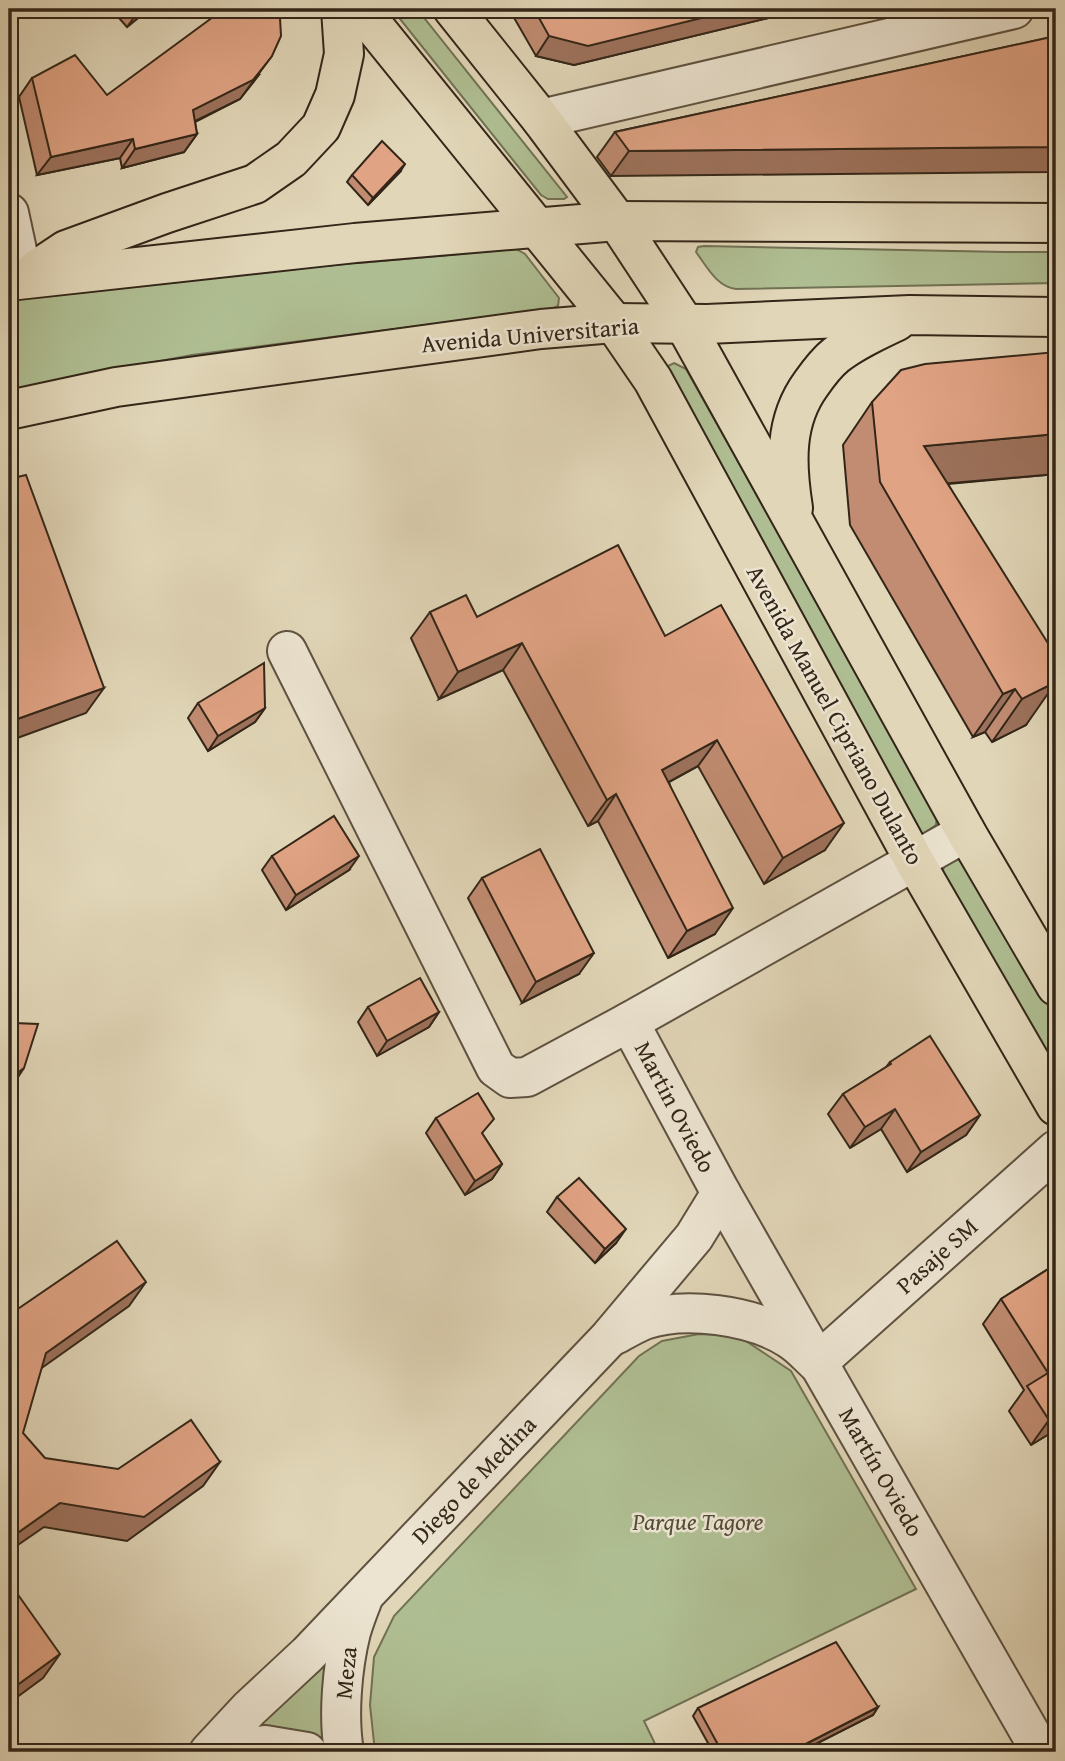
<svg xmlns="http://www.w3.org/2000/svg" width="1065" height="1761" font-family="'Gentium Book Plus',serif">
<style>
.green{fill:#afbe92;stroke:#717255;stroke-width:2}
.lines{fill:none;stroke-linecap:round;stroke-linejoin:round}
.minor-casing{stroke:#5e5240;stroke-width:42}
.major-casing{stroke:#332618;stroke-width:42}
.minor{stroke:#ece4d1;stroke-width:38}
.major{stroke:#e1d6b8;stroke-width:38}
.wall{fill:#c18c72;stroke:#332618;stroke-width:2}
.shaded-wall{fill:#9d725c;stroke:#332618;stroke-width:2}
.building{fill:#e0a384;stroke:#332618;stroke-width:2}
.labels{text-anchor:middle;stroke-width:5;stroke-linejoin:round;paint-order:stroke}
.street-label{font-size:24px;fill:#332618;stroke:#ece4d1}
.park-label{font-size:24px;font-style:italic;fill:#524c36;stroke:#ece4d1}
</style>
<rect width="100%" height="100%" fill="#e1d6b8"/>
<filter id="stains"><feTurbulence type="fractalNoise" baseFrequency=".00286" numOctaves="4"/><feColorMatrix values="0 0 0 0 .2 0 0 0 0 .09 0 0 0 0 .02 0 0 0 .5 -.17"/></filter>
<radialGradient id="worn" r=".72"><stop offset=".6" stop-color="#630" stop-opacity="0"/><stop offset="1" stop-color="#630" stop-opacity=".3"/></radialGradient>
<g class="green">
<polygon points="392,9 417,9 567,197 564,199 548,199 541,195"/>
<path d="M704,246L1005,252H1056V283L736,289C717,287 707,267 696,252L698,247Z"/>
<polygon points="516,249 525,254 559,298 558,306 552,309 192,355 9,390 9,299 223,275"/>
<polygon points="674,363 686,369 937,814 936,825 923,834 910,829 662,369"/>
<polygon points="958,859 967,868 1056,1018 1056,1078 940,878 945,865"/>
<polygon points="699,1334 737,1335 791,1371 916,1589 644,1721 659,1752 375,1752 370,1705 374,1657 394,1616 639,1356 662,1341"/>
<polygon points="330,1661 332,1750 248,1726 291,1696"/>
</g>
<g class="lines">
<g class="minor-casing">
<g id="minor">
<polyline points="541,119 1014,9"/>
<polyline points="9,213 23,278"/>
<polyline points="287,651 496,1068 510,1078 527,1077 629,1022 966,832"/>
<polyline points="629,1022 721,1193 1041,1752"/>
<path d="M615,1335C624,1330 634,1324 644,1320C685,1306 751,1315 788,1338C799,1344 808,1355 817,1363L1056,1150"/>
<polyline points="209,1752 249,1709 308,1654 609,1338 694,1237 721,1193"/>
<polyline points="224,1752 265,1745 307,1752"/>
<path d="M344,1752C338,1716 342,1668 351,1632C354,1622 358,1611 362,1601"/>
</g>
</g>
<g class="major-casing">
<g id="major">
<polyline points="360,9 614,323 653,380 915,862 1056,1106"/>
<polyline points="453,9 541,119 617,221 684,323 966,832 1056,986"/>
<polyline points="36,270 66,250 167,213 255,184 291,159 321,127 335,95 344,54 341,9"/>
<polyline points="9,281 355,243 617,221 1056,223"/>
<polyline points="9,410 116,387 541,329 614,323 707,324 910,315 1056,317"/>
<path d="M793,508C786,464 784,421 811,384C818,374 826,363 836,355C854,341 876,331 897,321"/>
</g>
</g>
<use href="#minor" class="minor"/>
<use href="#major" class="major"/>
</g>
<g class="wall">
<polygon points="111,9 149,9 127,27"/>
<polygon points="509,9 779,9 773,10 768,18 574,65 536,56"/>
<polygon points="1056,36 611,176 597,157 615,132"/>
<polygon points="259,75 240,99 195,122 197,134 184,152 122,168 120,158 37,175 19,97 32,78 107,95"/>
<polygon points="400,172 368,205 347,182 352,175"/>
<polygon points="1056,352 1056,474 948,484 1053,676 1026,725 992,742 985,732 973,737 850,525 843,445 872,402"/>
<polygon points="430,612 665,636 825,850 764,884 698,766 669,782 715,934 668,958 598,821 588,826 503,670 439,699 411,638"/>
<polygon points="198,703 265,708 255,722 208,751 188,718"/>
<polygon points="272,856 349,870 286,910 262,870"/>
<polygon points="482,878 579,974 522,1003 468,898"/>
<polygon points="368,1007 439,1012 429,1027 377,1056 358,1022"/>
<polygon points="890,1062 980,1115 966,1135 907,1172 881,1129 850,1148 828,1114 843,1094 886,1067"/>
<polygon points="436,1118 483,1135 502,1164 492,1179 465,1195 426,1133"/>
<polygon points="557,1197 616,1243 595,1263 547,1212"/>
<polygon points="1056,1264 1056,1446 1049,1434 1031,1445 1009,1411 1024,1390 983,1324 1001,1299"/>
<polygon points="878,1707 873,1715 800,1752 713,1752 693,1716 698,1708"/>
</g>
<g class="shaded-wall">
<polygon points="140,9 149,9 127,27"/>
<polygon points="738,9 779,9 773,10 768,18 574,65 536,56 549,36"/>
<polygon points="272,56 240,99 179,129 193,110"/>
<polygon points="197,134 184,152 122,168 135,149"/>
<polygon points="133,139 120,158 37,175 51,157"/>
<polygon points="1056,147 1056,172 611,176 629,151"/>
<polygon points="405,164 400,172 368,205 373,198"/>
<polygon points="1056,434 1056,474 894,488 924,446"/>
<polygon points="522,643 503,670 439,699 458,672"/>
<polygon points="1056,666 1056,670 1044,688 1056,682 1026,725 992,742 1022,699 1050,670"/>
<polygon points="104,688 86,713 9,741 9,722"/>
<polygon points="1015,689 985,732 973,737 1003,694"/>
<polygon points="265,708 255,722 208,751 218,736"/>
<polygon points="717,740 698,766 643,796 662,770"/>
<polygon points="616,794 598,821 588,826 607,800"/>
<polygon points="844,823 825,850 764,884 783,858"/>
<polygon points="359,856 349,870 286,910 296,895"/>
<polygon points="733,908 715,934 668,958 687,931"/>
<polygon points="594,953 579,974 522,1003 536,982"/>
<polygon points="439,1012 429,1027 377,1056 387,1041"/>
<polygon points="24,1068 9,1091 9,1079"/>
<polygon points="895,1109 881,1129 850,1148 865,1127"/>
<polygon points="980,1115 966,1135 907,1172 921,1152"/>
<polygon points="502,1164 492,1179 465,1195 475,1181"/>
<polygon points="626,1229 616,1243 595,1263 605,1249"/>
<polygon points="146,1282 129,1306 29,1377 46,1353"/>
<polygon points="1056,1415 1056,1423 1049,1434 1031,1445 1049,1420"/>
<polygon points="220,1462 203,1486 127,1541 44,1527 9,1551 9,1539 60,1503"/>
<polygon points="60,1654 43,1678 9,1703 9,1691"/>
<polygon points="878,1707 873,1715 800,1752 790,1752"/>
</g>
<g class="building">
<polygon points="224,9 278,9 280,18 281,36 272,56 253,80 193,110 197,134 135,149 133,139 51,157 32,78 75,55 107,95"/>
<polygon points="534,9 738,9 588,46 549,36"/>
<polygon points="1056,36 1056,147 629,151 615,132"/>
<polygon points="382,141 405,164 373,198 352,175"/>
<polygon points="1056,352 1056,434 924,446 1056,656 1056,666 1050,670 1056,682 1022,699 1015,689 1003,694 880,482 872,402 901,370 925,364"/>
<polygon points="26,475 104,688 9,722 9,479"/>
<polygon points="618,545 665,636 721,605 844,823 783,858 717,740 662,770 733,908 687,931 616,794 607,800 522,643 458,672 430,612 466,595 477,617"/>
<polygon points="264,663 265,708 218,736 198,703"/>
<polygon points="334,816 359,856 296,895 272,856"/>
<polygon points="540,849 594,953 536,982 482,878"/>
<polygon points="420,978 439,1012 387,1041 368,1007"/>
<polygon points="9,1015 14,1023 38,1024 24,1068 9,1079"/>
<polygon points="930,1036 980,1115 921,1152 895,1109 865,1127 843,1094 891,1064 890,1062"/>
<polygon points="478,1093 494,1119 482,1133 502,1164 475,1181 436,1118"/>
<polygon points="579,1178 626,1229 605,1249 557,1197"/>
<polygon points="117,1241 146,1282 46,1353 23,1433 45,1458 118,1469 191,1420 220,1462 144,1517 60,1503 9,1539 9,1315"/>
<polygon points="1056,1264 1056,1415 1049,1420 1027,1386 1048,1373 1001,1299"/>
<polygon points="9,1582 60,1654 9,1691"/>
<polygon points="836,1642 878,1707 790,1752 722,1752 698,1708"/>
</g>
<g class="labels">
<g class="street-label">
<text transform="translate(530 335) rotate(-5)" y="8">Avenida Universitaria</text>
<text transform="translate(835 715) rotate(61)" y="8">Avenida Manuel Cipriano Dulanto</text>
<text transform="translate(675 1107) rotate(62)" y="8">Martin Oviedo</text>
<text transform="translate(937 1256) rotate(-42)" y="8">Pasaje SM</text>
<text transform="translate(881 1472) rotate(60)" y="8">Martín Oviedo</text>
<text transform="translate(474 1480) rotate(-46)" y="8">Diego de Medina</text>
<text transform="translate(346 1673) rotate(-84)" y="8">Meza</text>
</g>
<g class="park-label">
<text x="698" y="1530">Parque Tagore</text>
</g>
</g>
<rect width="1065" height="1761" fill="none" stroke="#e1d6b8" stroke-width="35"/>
<rect x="10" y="10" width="1044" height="1740" fill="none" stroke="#332618" stroke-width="3.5"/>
<rect x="18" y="18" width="1030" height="1726" fill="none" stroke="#332618" stroke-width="2"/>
<rect width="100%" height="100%" filter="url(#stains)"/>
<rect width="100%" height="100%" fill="url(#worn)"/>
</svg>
